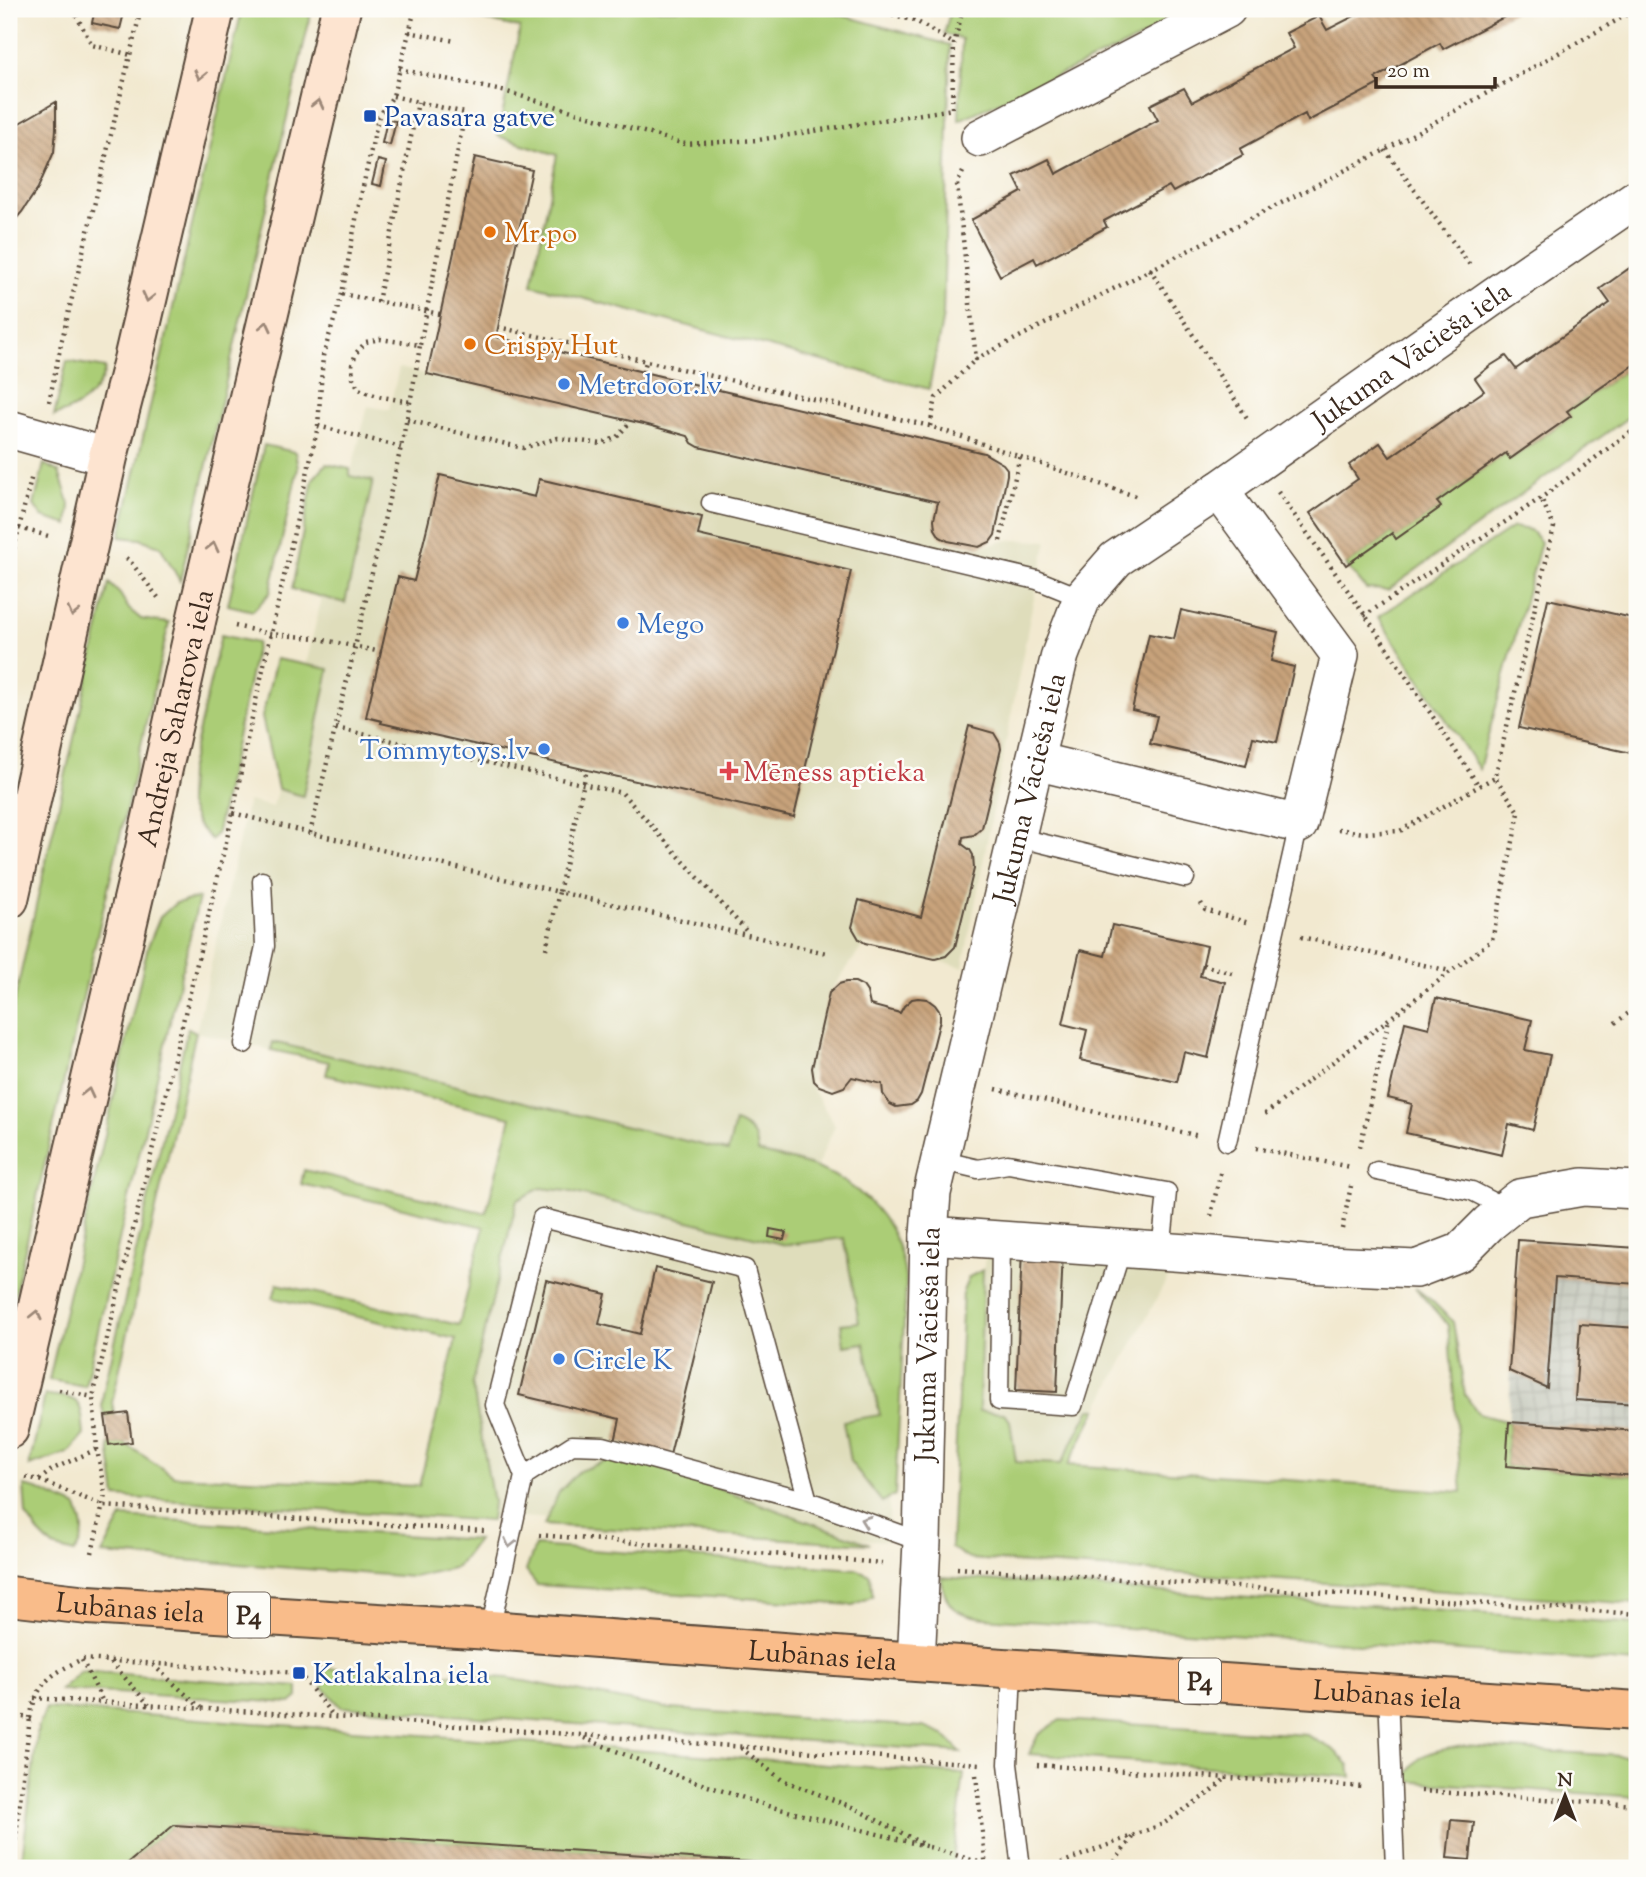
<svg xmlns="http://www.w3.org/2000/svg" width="1646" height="1877" font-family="'Sorts Mill Goudy',serif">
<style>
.built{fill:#dfddbb}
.industrial{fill:url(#industrial-grid)}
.green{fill:#abcd76;stroke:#737c4a;stroke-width:2}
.building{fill:url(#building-back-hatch)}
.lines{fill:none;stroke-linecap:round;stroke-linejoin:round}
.lane-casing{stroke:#564739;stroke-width:21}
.street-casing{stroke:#564739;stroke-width:40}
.secondary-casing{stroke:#564739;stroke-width:42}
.primary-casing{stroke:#564739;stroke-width:42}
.path{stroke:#564739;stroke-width:4.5;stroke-dasharray:2 5;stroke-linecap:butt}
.lane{stroke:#fff;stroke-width:18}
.street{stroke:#fff;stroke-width:37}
.secondary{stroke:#fde4d0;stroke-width:38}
.primary{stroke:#f9bc8a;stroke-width:38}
.oneway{stroke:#9c8777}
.oneway2{stroke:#a79f9a}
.transit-dot{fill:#1a4fb4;stroke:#fdfcf7;stroke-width:2.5}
.food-dot{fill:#e8710a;stroke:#fdfcf7;stroke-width:2.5}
.shop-dot{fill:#3f7fe0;stroke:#fdfcf7;stroke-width:2.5}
.health-dot{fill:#e0444e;stroke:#fdfcf7;stroke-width:2.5}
.labels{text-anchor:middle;stroke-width:5;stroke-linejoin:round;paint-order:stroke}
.shield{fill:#fdfcf7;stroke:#75695f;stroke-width:2}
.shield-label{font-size:26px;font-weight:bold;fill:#3b2a1e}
.transit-label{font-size:28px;fill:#164399;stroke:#fdfcf7;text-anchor:start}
.food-label{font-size:28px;fill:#c56008;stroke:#fdfcf7;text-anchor:start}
.street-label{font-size:28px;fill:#3b2a1e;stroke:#fdfcf7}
.shop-label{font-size:28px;fill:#366cbe;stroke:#fdfcf7;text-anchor:start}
.health-label{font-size:28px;fill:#be3a42;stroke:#fdfcf7;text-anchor:start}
</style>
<defs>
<pattern id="industrial-grid" width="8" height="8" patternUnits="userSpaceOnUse" patternTransform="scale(1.75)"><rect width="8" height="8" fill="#c3c6b9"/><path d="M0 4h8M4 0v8" fill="none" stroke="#a8aa9f"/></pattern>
<pattern id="building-back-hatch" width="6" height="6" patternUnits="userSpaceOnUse" patternTransform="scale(1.75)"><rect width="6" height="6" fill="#c8a37b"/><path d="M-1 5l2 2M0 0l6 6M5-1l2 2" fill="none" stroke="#a48564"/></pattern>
</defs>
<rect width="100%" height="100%" fill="#fdfcf7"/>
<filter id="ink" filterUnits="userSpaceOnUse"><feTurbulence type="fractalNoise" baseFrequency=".0143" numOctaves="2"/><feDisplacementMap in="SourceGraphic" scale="14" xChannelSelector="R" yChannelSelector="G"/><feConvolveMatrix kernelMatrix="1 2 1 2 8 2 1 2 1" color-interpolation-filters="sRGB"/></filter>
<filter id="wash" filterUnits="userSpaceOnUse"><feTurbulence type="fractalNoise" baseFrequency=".00686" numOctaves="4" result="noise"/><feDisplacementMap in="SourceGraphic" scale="28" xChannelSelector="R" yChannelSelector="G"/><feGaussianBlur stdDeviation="1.57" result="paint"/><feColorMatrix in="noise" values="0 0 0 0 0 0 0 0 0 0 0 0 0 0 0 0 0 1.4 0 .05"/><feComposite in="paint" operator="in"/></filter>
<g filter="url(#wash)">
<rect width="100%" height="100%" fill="#f2e9d0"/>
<g class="built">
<polygon points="399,368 648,425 688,436 692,443 699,447 938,502 934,519 935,529 940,537 948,541 979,547 1009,540 1047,541 1031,612 963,967 865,943 829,993 809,1083 835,1126 816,1168 758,1152 757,1141 736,1122 729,1151 273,1042 271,1050 196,1032 248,801 273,807 350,476 368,406 389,410"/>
<polygon points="570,1159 866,1223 896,1351 888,1541 477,1514 459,1385 504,1186"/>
<polygon points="986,1254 1166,1260 1160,1270 1170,1274 1067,1465 1015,1462 1010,1420 979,1411 983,1270"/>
</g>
<polygon class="industrial" points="1518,1240 1637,1248 1637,1476 1506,1466"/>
<g class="green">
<polygon points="242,9 312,9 180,581 160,546 140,539 120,537"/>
<polygon points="438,9 819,9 950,45 943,316 929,389 532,285 557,155 498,136 520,28"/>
<polygon points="951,9 1205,9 959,120 962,39 944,34"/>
<path d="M67,361L105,368C103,383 89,400 75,407C69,411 61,413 54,416Z"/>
<polygon points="1635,364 1637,367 1637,411 1388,590 1366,589 1346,565 1392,533 1396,538 1441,507 1437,502 1506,453 1511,459 1570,417 1567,411"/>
<polygon points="264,445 295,452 298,468 270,593 253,611 228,605"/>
<polygon points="44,464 59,472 70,505 68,525 42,517 34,505"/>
<polygon points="326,464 350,469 350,476 373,481 345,603 292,589 313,479"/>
<polygon points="1513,527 1530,530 1541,542 1479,769 1378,617"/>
<polygon points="109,583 120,594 129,609 141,619 169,623 9,1319 9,1025"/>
<polygon points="221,635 257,643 217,832 211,840 197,824 188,802 189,772"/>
<polygon points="276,659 329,669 303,796 278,789 262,717"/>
<polygon points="199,898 85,1386 49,1380 148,946 160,917 176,903"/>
<polygon points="188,1028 196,1032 112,1403 115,1415 105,1416 102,1407 103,1394"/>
<path d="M273,1042L728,1151L735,1122C751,1129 757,1136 758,1152C777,1157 798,1161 817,1168C856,1183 890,1214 901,1256C904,1265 904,1274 906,1283L895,1495L882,1502L850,1461L843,1421L880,1415L864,1343L844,1346L841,1324L859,1322L844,1238L786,1245L567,1191L541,1188L517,1200L472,1383L493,1502L491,1521L116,1497L109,1445L124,1443L174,1476L419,1486L456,1339L273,1298L277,1284L459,1325L484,1227L301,1184L304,1170L486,1213L511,1117L326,1075L329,1062L271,1050Z"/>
<polygon points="983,1270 979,1411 1004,1413 1010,1421 1016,1462 1061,1464 1090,1409 1097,1409 1068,1465 1462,1492 1448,1325 1415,1288 1431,1300 1453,1322 1465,1395 1479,1414 1509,1422 1506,1466 1637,1476 1637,1604 969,1559 951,1547 963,1291 969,1277"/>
<path d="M45,1395C82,1397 81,1401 84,1435L68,1453L29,1466Z"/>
<polygon points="614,1458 650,1464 870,1544 544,1525 559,1492 579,1471"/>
<path d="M24,1486L37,1489L77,1507C84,1527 87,1535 74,1553L53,1547L38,1532L26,1515Z"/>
<polygon points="122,1517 477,1540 457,1567 413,1577 102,1554"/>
<polygon points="535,1546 856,1569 870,1575 873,1596 853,1605 537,1585 526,1571"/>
<path d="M941,1577L1637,1624V1663L984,1618C953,1613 946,1608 941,1577Z"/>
<polygon points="325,1668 508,1678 670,1709 924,1727 944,1735 961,1752 341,1707 323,1687"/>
<polygon points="81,1671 298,1687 298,1697 291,1703 60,1690"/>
<polygon points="46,1708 964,1774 952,1868 848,1868 174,1825 122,1868 21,1868 38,1728"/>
<polygon points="1060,1720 1307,1735 1334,1750 1349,1765 1351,1777 1029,1754 1038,1735"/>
<path d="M1463,1746L1637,1757V1797L1403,1781C1419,1750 1430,1752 1463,1746Z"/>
</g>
<g id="blocks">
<g class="building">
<polygon points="95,9 125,9 120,29 92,23"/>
<polygon points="1368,9 1513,9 1514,12 1443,49 1440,43 1375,78 1379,84 1308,121 1305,114 1240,149 1243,155 1173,192 1169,186 1104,221 1107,227 1037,264 1034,258 1000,276 971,220 1022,192 1014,176 1049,159 1056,174 1158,120 1150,105 1184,88 1192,102 1294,48 1286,33 1319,16 1327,30"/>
<polygon points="56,102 56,129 54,152 38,188 22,212 9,227 9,129"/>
<polygon points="387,120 396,121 390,145 382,143"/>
<polygon points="475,157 532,170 496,337 984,453 1003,464 1007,469 1007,475 995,535 990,542 979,547 948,541 940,537 935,529 934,519 938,502 699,447 692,443 688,436 648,425 427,374"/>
<polygon points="378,160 386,162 381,186 372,184"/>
<polygon points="1631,267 1637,276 1637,367 1635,364 1567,411 1571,416 1510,459 1506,453 1437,502 1441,507 1396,539 1392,533 1346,565 1310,513 1358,479 1349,465 1380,443 1390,457 1484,391 1475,378 1490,366 1506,356 1516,369 1610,303 1600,289"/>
<polygon points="440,475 535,497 539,479 702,517 698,535 851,571 794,817 381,723 382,721 366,717 398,577 414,581"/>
<polygon points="1548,599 1637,619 1637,724 1631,753 1519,728"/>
<polygon points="1181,610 1278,632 1271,661 1294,667 1277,742 1253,737 1246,766 1150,744 1157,716 1132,710 1149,634 1174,639"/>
<polygon points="969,726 994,733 1000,743 1001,749 982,828 974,835 963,837 962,844 970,850 973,855 974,869 955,947 946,956 935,959 865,943 859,939 852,927 859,900 921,917"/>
<polygon points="1112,925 1207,946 1200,976 1225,982 1208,1058 1184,1052 1177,1082 1080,1060 1087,1030 1063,1024 1080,950 1105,956"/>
<polygon points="846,982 855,982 863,986 867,992 870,1005 900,1013 904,1006 912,999 918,998 927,999 935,1005 940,1012 940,1020 921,1094 917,1101 911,1105 896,1107 890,1104 883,1094 882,1084 852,1077 844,1087 833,1091 819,1086 814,1081 812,1068 829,993 839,984"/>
<polygon points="1436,998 1532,1020 1525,1050 1550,1055 1533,1130 1509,1124 1502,1155 1406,1133 1412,1104 1388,1098 1405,1022 1429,1028"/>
<polygon points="770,1229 786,1232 784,1240 769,1237"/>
<polygon points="1518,1240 1637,1248 1637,1284 1555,1278 1547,1388 1509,1371"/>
<polygon points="1022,1250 1063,1251 1057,1392 1016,1390"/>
<polygon points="655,1268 712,1282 670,1455 615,1442 620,1419 519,1395 546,1280 606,1294 599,1324 640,1334"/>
<polygon points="1580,1324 1637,1328 1637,1404 1575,1400"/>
<polygon points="128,1413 132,1442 109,1445 105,1416"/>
<polygon points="1509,1422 1637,1431 1637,1476 1506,1466"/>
<polygon points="1451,1820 1474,1822 1470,1860 1447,1858"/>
<polygon points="174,1825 817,1866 816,1868 122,1868"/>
</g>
</g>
</g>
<g filter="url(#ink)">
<use href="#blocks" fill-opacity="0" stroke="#564739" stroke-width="2"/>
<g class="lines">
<g class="lane-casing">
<g id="lane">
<polyline points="711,503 1037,580 1082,598"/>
<polyline points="1016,837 1185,878"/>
<polyline points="244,1044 265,946 262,881"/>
<polyline points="1227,1142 1299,824"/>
<polyline points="940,1160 978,1169 1008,1164 1167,1192 1161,1252"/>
<polyline points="1377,1171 1472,1191 1507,1209"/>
<polyline points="1001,1240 999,1401 1073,1406 1122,1248"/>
<polyline points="524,1476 572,1445 603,1446 808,1501 922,1542"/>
<polyline points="490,1630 524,1476 495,1405 542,1218 745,1269 808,1501"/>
<polyline points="1012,1669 1008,1764 1021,1868"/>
<polyline points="1388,1693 1395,1868"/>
</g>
</g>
<g class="street-casing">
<g id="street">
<polyline points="980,138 1227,9"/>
<polyline points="9,429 108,457"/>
<polyline points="1035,761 1299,824 1340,655 1219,490"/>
<polyline points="929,1235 1202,1254 1305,1264 1416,1269 1460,1252 1489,1223 1520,1198 1583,1187 1637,1190"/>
<path id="s1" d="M916,1662L922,1542L929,1235L932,1193L1060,655L1082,598L1116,559L1219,490L1494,296L1637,198"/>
</g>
</g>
<g class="secondary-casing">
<g id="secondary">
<polyline points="9,899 108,457 133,360 215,9"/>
<path id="s2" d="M9,1429L144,853L197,617L341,9"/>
</g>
</g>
<g class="primary-casing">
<g id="primary">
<path id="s3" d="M9,1596L88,1605L490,1630L916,1662L1637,1711"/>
</g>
</g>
<g class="path">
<polyline points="73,9 92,45 131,55"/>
<polyline points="872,9 916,21 954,44"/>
<polyline points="409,32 455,41"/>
<polyline points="399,69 507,92 685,144 758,140 953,109"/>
<polyline points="393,96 465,113 420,345"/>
<polyline points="952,108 954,44 963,9"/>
<polyline points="1385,150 1470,265"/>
<polyline points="963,172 957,184 976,359 1385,150 1637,9"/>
<polyline points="1150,269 1249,421"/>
<polyline points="342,294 440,314"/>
<polyline points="378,302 418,102"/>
<polyline points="498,327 930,426 1138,497"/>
<polyline points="643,372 646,362"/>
<polyline points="49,402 61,344 141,9"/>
<polyline points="407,420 523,448 558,438 602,444 617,437 630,422"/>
<polyline points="318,426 401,447"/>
<polyline points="930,426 936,398 976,359"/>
<polyline points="1278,492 1365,615 1479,786"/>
<polyline points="19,528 52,537"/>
<polyline points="1000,541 1020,456"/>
<polyline points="126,558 130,561 160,600"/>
<polyline points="9,569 32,475"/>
<polyline points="1364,616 1541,498 1637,427"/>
<polyline points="235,626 271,634 315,638 381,652"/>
<polyline points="336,728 622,793 749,934"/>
<polyline points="233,813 310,833 559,892 587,769"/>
<polyline points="1338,829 1364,833 1400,831 1495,777"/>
<path d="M310,833L355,647L401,447C408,413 415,379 420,345L380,339L366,342L356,353L352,365L353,378L359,389L377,396L410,402"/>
<polyline points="1201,903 1205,910 1249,923"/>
<polyline points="1301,937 1450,971"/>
<polyline points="546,949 559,892 826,953"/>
<polyline points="1203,965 1235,974"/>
<polyline points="1615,1023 1637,1007"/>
<polyline points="996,1089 1199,1136"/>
<polyline points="1265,1114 1492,940 1519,813 1495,777 1554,527 1541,498"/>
<polyline points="1360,1147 1389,1019"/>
<polyline points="1256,1148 1350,1167"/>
<polyline points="1211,1216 1221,1169"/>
<polyline points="1342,1229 1351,1186"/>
<polyline points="59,1390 93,1397"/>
<polyline points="26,1477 39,1480 104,1506 484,1531"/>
<polyline points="39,1480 53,1469 97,1449"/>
<polyline points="539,1535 882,1563"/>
<polyline points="92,1553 105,1495 97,1449 93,1397 233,813 247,740 318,426 323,356 342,294 357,214 378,118 393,96 415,9"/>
<polyline points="957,1568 1637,1614"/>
<polyline points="82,1660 103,1702"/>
<polyline points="111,1662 149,1705"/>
<polyline points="153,1665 201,1708"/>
<polyline points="34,1698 334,1717 979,1764"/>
<path d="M9,1715L30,1718C37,1682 50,1675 82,1659L299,1673L334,1717"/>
<polyline points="584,1738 678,1776 768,1806 929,1847"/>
<polyline points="741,1748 782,1780 852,1807 921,1843"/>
<polyline points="1037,1765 1363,1787"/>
<polyline points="976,1775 986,1868"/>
<polyline points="1421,1791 1637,1805"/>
<polyline points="929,1847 985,1864"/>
<polyline points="12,1868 30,1718"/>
<polyline points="1048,1868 1163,1824 1212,1791 1226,1778"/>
<polyline points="1112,1868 1113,1864 1133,1836"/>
</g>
<use href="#lane" class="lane"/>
<use href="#street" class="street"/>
<use href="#secondary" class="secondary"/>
<use href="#primary" class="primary"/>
</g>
<defs><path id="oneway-chevron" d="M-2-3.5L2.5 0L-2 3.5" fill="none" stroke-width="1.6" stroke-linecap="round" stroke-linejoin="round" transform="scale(1.75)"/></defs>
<g class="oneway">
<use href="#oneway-chevron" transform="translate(200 75) rotate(103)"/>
<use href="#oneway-chevron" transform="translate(318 104) rotate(-77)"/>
<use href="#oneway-chevron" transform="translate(148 297) rotate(103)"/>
<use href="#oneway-chevron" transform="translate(266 326) rotate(-77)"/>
<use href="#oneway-chevron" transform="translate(213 547) rotate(-77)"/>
<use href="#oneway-chevron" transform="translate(73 612) rotate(103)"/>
<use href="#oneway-chevron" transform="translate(88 1093) rotate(-77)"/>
<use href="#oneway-chevron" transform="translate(36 1315) rotate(-77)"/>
</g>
<g class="oneway2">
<use href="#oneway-chevron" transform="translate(865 1521) rotate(-160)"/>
<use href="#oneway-chevron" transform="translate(510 1543) rotate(103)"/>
</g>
</g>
<g class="transit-dot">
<rect x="363" y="109" width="14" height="14" rx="3.5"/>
<rect x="292" y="1666" width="14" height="14" rx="3.5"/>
</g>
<g class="food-dot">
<circle cx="490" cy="232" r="7"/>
<circle cx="470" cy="344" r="7"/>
</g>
<g class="shop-dot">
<circle cx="564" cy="384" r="7"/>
<circle cx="623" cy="623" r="7"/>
<circle cx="544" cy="749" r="7"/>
<circle cx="559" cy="1359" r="7"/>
</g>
<path class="health-dot" d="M725.5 760.5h7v7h7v7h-7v7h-7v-7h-7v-7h7z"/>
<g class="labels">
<g class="shield">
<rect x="228" y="1592.5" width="42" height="45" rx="5"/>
<rect x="1179" y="1658.5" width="42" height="45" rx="5"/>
</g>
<g class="shield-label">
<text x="249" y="1624">P4</text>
<text x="1200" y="1690">P4</text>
</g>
<g class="transit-label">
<text x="384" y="126">Pavasara gatve</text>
<text x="313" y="1683">Katlakalna iela</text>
</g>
<g class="food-label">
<text x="504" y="242">Mr.po</text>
<text x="484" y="354">Crispy Hut</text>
</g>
<g class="street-label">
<text dy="10" stroke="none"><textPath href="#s1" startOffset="1494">Jukuma Vācieša iela</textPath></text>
<text dy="10" stroke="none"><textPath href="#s2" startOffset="730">Andreja Saharova iela</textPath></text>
<text dy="10" stroke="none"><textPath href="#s1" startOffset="886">Jukuma Vācieša iela</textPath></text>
<text dy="10" stroke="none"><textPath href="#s1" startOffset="318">Jukuma Vācieša iela</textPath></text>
<text dy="10" stroke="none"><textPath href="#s3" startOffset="122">Lubānas iela</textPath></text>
<text dy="10" stroke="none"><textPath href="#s3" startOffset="816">Lubānas iela</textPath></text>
<text dy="10" stroke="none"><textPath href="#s3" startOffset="1382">Lubānas iela</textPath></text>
</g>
<g class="shop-label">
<text x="578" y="394">Metrdoor.lv</text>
<text x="637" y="633">Mego</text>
<text x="530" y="759" text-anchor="end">Tommytoys.lv</text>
<text x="573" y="1369">Circle K</text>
</g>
<g class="health-label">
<text x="743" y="781">Mēness aptieka</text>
</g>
</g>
<rect width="1646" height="1877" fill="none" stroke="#fdfcf7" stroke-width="35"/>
<g transform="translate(1565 1796)" stroke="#fdfcf7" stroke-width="5" paint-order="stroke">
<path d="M0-5L12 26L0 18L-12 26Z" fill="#3b2a1e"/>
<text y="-10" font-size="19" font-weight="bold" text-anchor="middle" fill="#3b2a1e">N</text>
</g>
<path d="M1376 77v10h119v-10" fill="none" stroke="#3b2a1e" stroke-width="3.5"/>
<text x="1387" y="77" font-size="21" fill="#3b2a1e" stroke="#fdfcf7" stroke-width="5" paint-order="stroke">20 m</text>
</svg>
